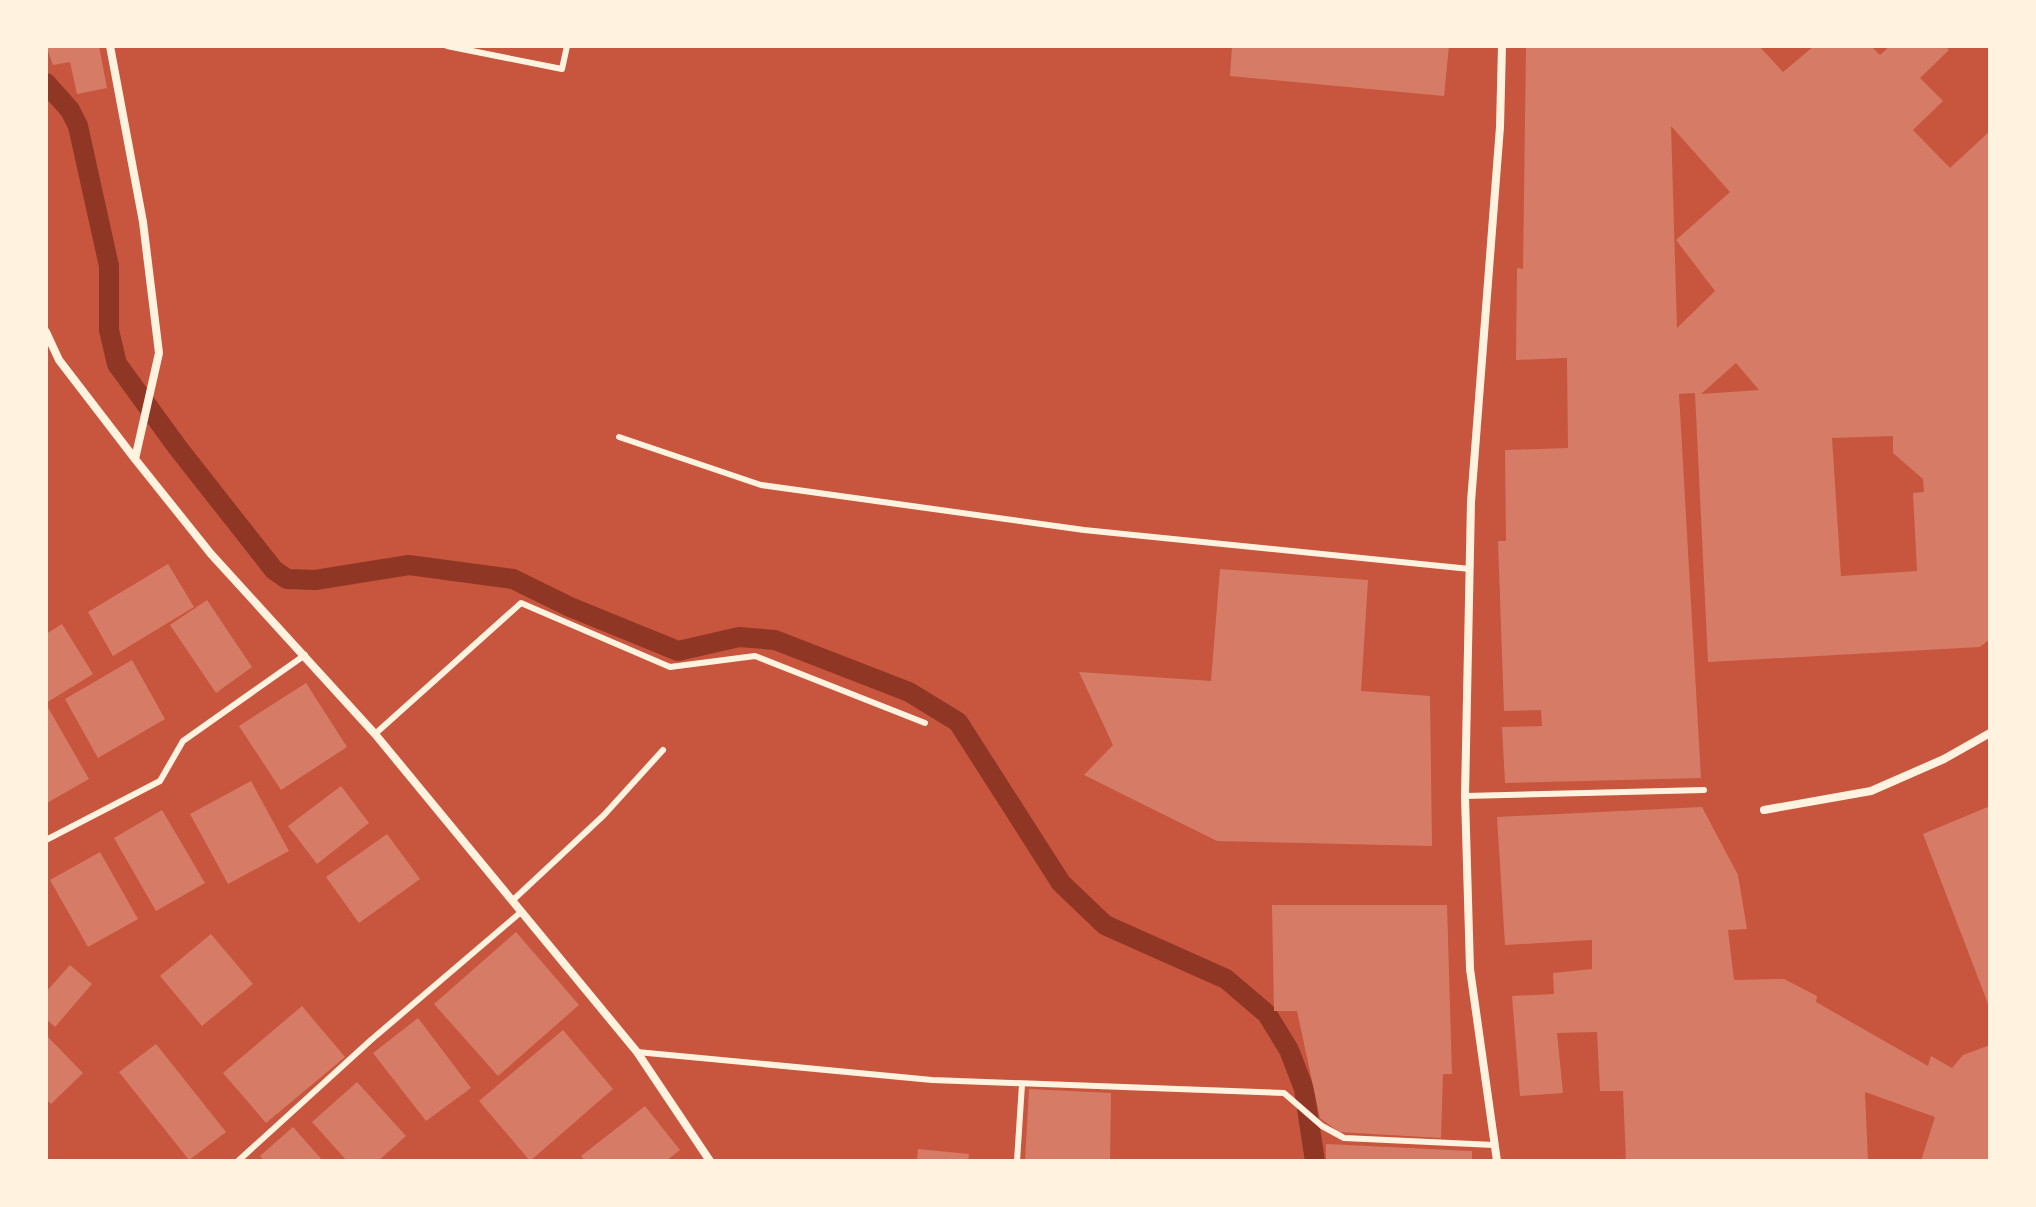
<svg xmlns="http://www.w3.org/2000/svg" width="2036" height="1207" font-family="'Sofia Sans Condensed',sans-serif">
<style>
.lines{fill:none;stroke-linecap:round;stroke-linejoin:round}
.stream{stroke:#8f3625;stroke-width:20}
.building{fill:#d67c66;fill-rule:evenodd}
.service{stroke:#fff3e0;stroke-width:6}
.minor{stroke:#fff3e0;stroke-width:8}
</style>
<rect width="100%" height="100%" fill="#c8553d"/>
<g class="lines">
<polyline class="stream" points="46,83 70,110 78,126 109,266 109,330 117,364 178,448 274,570 287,579 315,580 409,565 513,579 570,607 678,651 739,637 775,640 909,692 958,722 1061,883 1105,925 1226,979 1267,1014 1289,1050 1304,1089 1315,1161"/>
</g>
<g class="building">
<polygon points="46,46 99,46 107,88 77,94 70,62 53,65"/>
<polygon points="1232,46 1449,46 1444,96 1230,76"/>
<path d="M1526,46H1759L1783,72L1814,46H1871L1880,55L1890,46H1945L1949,50L1920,78L1943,101L1913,130L1950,168L1990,131V639L1980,647L1708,662L1695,393L1679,394L1701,778L1505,783L1502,727L1542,726L1541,710L1504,711L1498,541H1506L1505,450L1568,448L1567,358L1516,360L1517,268L1523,269ZM1671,126L1730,192L1676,240L1715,291L1677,328ZM1736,363L1759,390L1701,394ZM1893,436V453L1923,479L1924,492L1913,493L1917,571L1841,576L1832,438Z"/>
<polygon points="168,564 194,607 113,656 88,612"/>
<polygon points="1220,569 1368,580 1361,691 1430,696 1432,846 1217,841 1084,775 1113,745 1079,672 1211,681"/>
<polygon points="207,600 252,667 216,693 170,625"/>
<polygon points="62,624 93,674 46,703 46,634"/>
<polygon points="132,660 165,719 98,758 65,699"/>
<polygon points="306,683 347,747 281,790 239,726"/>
<polygon points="46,704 89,779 47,803 46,801"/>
<polygon points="251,781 289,851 228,884 190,814"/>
<polygon points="341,786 369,823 317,864 288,826"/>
<polygon points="1990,806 1990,1009 1923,834"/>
<polygon points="1702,807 1738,875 1747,929 1728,930 1734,980 1784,979 1817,996 1816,1002 1928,1066 1931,1056 1952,1068 1963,1055 1990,1045 1990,1161 1921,1161 1935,1117 1865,1092 1868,1161 1626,1161 1623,1091 1600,1091 1597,1032 1557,1033 1563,1093 1520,1096 1512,996 1554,994 1553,973 1592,969 1592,940 1505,945 1497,817"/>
<polygon points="162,810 205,883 156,911 114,838"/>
<polygon points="387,834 420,879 359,923 326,877"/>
<polygon points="100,852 138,919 88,947 50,880"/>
<polygon points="1272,905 1447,905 1452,1074 1443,1074 1441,1138 1339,1132 1320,1118 1297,1011 1274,1011"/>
<polygon points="516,932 579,1005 498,1076 434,1004"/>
<polygon points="211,934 253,984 202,1026 160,976"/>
<polygon points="70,965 92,984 55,1027 46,1019 46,992"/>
<polygon points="302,1006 345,1057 266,1123 223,1073"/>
<polygon points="418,1018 471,1088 426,1121 373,1053"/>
<polygon points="563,1030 613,1089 530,1161 479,1101"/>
<polygon points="46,1035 83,1073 51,1104 46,1099"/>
<polygon points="156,1044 226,1132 189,1160 119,1072"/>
<polygon points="357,1082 406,1136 378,1161 347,1161 312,1122"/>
<polygon points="1029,1089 1111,1093 1110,1161 1025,1161"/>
<polygon points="645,1106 680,1150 666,1161 585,1161 581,1156"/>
<polygon points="293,1127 323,1161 264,1161 260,1156"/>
<polygon points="1326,1144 1472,1151 1472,1161 1326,1161"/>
<polygon points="918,1149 969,1154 968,1161 917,1161"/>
</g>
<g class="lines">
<g class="service">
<polyline points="447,46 562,69 567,46"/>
<polyline points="619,437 761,485 1084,530 1470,569"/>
<polyline points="375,734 521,603 670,667 755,656 925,723"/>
<polyline points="1465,796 1704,790"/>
<polyline points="46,840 160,781 183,741 305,655"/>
<polyline points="512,901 604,815 663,750"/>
<polyline points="637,1052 932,1080 1284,1093 1322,1126 1344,1138 1494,1145"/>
<polyline points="238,1161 371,1040 521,912"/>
<polyline points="1017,1161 1022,1084"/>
</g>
<g class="minor">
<polyline points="110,46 143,222 159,353 135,459 211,554 375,734 637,1052 710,1161"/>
<polyline points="46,332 59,360 135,459"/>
<polyline points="1764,810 1871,791 1944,759 1990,733"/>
<polyline points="1497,1161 1470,969 1465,796 1471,502 1500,127 1502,46"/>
</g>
</g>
<rect width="2036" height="1207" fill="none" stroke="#fff3e0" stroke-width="96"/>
</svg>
